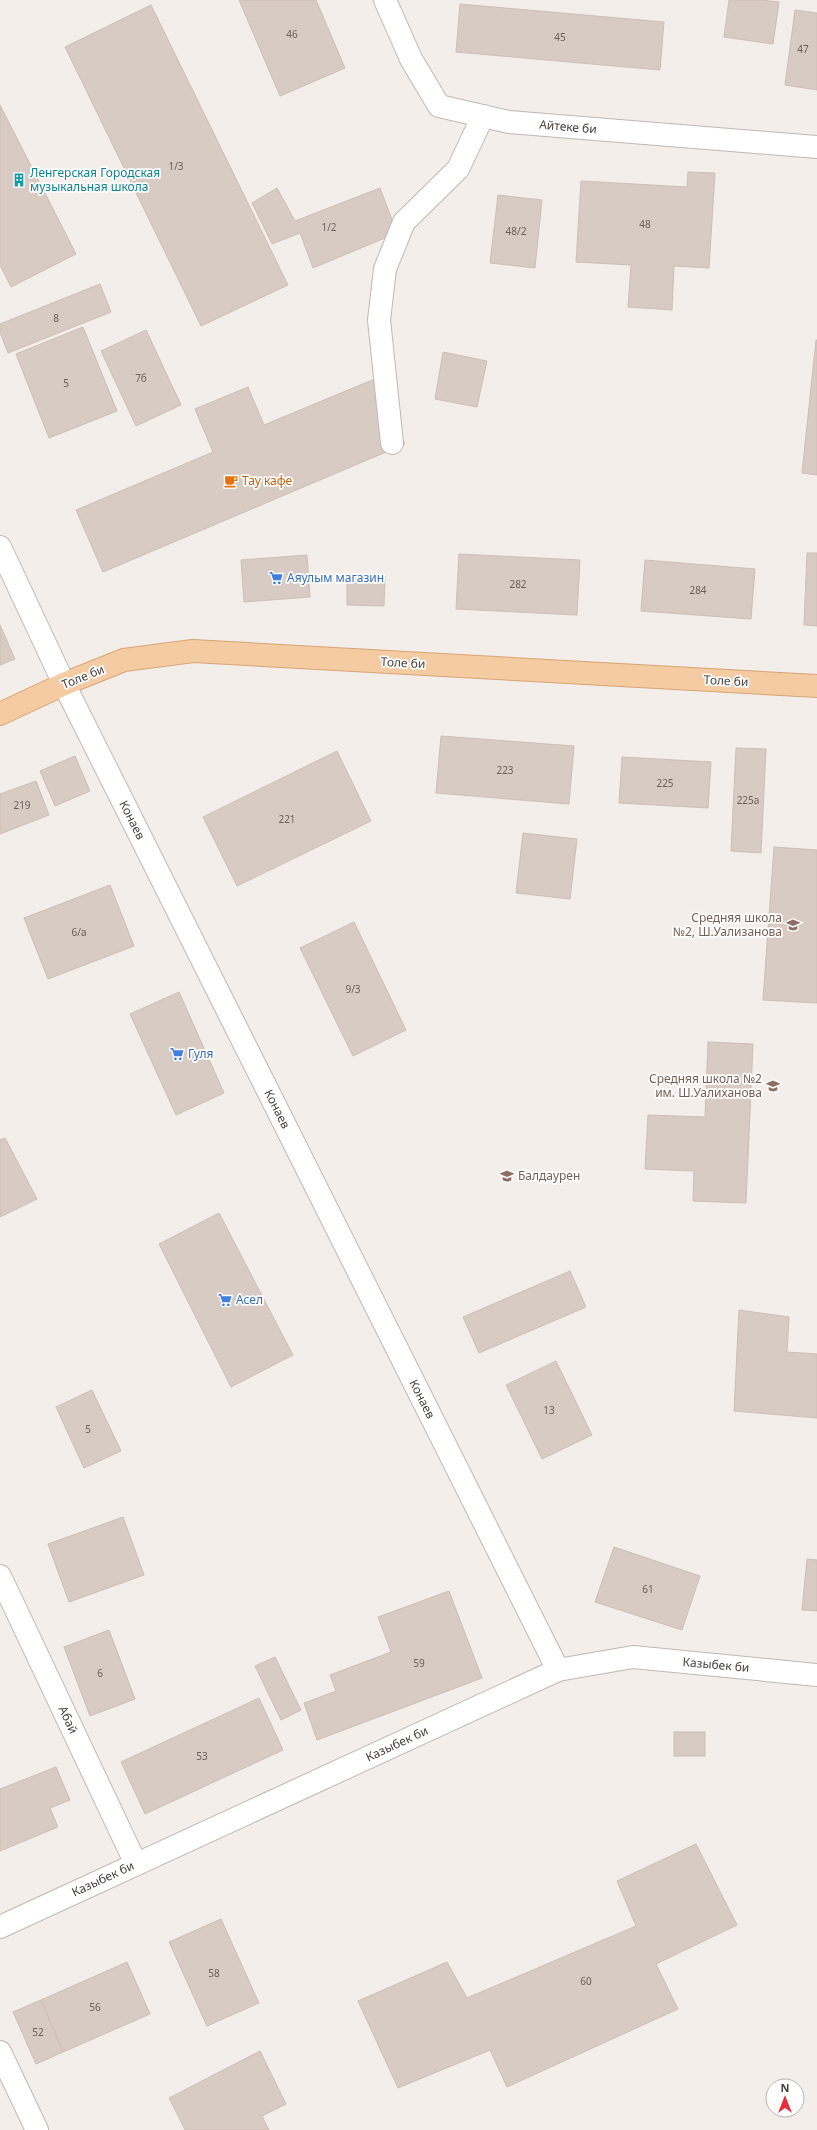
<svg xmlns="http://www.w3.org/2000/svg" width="817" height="2130" font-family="'Noto Sans',sans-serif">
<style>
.building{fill:#d7cbc3;stroke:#cebeb4}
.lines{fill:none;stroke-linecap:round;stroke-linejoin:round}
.minor-casing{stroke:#c1b7b0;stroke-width:24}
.major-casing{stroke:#d8a473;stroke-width:24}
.minor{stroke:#fff;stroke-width:22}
.major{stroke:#f4cba2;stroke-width:22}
.labels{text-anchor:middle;stroke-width:3.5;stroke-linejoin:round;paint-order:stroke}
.number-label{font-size:10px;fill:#6a615c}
.street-label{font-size:12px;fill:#463e39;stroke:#fff}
.culture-label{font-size:12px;fill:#0d838f;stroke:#fff;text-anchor:start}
.food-label{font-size:12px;fill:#c56008;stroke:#fff;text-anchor:start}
.shop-label{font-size:12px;fill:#366cbe;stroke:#fff;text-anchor:start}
.education-label{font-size:12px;fill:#785e54;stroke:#fff;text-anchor:end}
</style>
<rect width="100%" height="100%" fill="#f3eeea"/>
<g class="building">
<polygon points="239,0 316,0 345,68 280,96"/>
<polygon points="729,0 762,0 779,2 773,44 724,37"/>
<polygon points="460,4 664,22 660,70 456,52"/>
<polygon points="151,5 288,285 201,326 65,47"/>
<polygon points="795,10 817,13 817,90 785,85"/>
<polygon points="0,105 76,254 11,287 0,265"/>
<polygon points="688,172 715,173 709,268 674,266 672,310 628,307 631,265 576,262 581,181 687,187"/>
<polygon points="277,188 295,221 380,188 397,233 313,268 300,233 272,244 252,203"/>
<polygon points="498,195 542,200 535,268 490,263"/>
<polygon points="100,284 111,312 8,353 0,332 0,324"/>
<polygon points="83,327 117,411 49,438 16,354"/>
<polygon points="146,330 181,405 136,426 101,351"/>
<polygon points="816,340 817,340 817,475 802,473"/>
<polygon points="443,352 487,361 477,407 435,399"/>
<polygon points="377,378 405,444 103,572 76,510 213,452 195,409 248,387 264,425"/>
<polygon points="807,553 817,553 817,626 804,625"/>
<polygon points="459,554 580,560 577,615 456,609"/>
<polygon points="307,555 310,597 244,602 241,560"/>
<polygon points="645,560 755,569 751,619 641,611"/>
<polygon points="347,575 385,576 384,606 347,605"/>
<polygon points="0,625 15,659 0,665"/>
<polygon points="441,736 574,746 569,804 436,793"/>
<polygon points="736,748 766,749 761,853 731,851"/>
<polygon points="337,751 371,821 237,886 203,817"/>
<polygon points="75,756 90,791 55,806 40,771"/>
<polygon points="622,757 711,762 708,808 619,803"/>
<polygon points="36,781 49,815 0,834 0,794"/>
<polygon points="523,833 577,839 570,899 516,893"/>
<polygon points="774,847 817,850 817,1003 763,1000"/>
<polygon points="110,885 134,946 48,979 24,918"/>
<polygon points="354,922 406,1030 353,1056 300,948"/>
<polygon points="179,992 224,1093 176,1115 130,1014"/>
<polygon points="708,1042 753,1044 746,1203 693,1201 694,1171 645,1169 648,1115 705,1117"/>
<polygon points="5,1138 37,1199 0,1217 0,1140"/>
<polygon points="219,1213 293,1355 231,1387 159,1244"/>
<polygon points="570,1271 586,1307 479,1353 463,1317"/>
<polygon points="739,1310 789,1317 787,1352 817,1354 817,1418 734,1411"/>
<polygon points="556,1361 592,1435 542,1459 506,1385"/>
<polygon points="92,1390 121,1451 84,1468 56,1407"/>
<polygon points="123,1517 144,1575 69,1602 48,1544"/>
<polygon points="614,1547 700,1576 682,1630 595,1602"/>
<polygon points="807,1559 817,1560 817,1611 802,1610"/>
<polygon points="449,1591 482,1678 317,1740 304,1703 336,1691 330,1675 391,1652 378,1617"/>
<polygon points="109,1630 135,1699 90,1716 64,1647"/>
<polygon points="275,1657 301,1710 281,1720 255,1666"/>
<polygon points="259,1698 283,1750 145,1814 121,1762"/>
<rect x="674" y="1732" width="31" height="24"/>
<polygon points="56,1767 70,1800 50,1808 58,1827 0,1851 0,1789"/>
<polygon points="696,1844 737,1925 656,1964 678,2009 507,2087 490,2050 398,2088 358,2001 447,1962 467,1998 636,1926 617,1881"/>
<polygon points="221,1919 259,2003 207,2026 169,1942"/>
<polygon points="127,1962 150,2014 63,2052 41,2000"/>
<polygon points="41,2000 63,2052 36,2064 13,2012"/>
<polygon points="260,2051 286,2104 262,2116 269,2130 185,2130 169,2098"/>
</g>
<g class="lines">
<g class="minor-casing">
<g id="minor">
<polyline points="385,0 411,59 439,106 509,122 817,147"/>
<polyline points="392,443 379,320 385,269 404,222 458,169 483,116"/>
<polyline points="0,547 64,684 558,1670"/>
<polyline points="0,1576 136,1864"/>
<polyline points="0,1927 558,1670 633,1657 817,1675"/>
<polyline points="0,2052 37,2130"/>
</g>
</g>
<g class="major-casing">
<polyline id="major" points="0,714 64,684 124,660 193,651 817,686"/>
</g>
<use href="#minor" class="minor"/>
<use href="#major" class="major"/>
</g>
<defs>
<g id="building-bare" transform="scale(1.08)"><path d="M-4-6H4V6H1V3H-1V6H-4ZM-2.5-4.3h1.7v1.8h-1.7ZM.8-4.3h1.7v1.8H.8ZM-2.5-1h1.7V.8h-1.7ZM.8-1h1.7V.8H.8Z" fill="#0f9aa8" stroke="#fff" stroke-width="2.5" paint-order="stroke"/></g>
<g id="cafe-bare" transform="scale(1.08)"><path d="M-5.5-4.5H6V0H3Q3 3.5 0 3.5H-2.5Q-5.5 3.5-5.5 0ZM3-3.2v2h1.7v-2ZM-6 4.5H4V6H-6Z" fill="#e8710a" stroke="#fff" stroke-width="2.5" paint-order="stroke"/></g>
<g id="supermarket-bare" transform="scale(1.08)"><path d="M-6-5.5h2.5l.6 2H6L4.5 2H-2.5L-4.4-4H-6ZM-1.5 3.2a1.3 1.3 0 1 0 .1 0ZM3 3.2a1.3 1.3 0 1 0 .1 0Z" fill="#3f7fe0" stroke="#fff" stroke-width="2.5" paint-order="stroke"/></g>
<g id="school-bare" transform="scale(1.08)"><path d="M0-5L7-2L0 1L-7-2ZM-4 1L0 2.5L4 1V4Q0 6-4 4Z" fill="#8d6e63" stroke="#fff" stroke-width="2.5" paint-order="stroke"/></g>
</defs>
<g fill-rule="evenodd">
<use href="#building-bare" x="19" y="180"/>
<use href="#cafe-bare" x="231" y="481"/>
<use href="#supermarket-bare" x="276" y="578"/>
<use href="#school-bare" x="793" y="925"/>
<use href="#supermarket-bare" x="177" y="1054"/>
<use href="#school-bare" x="773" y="1086"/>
<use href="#school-bare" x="507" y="1176"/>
<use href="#supermarket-bare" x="225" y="1300"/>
</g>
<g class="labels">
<g class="number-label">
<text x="292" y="38">46</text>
<text x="560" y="41">45</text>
<text x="803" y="53">47</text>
<text x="176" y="170">1/3</text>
<text x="645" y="228">48</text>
<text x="329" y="231">1/2</text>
<text x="516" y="235">48/2</text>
<text x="56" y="322">8</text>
<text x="141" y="382">7б</text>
<text x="66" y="387">5</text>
<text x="518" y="588">282</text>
<text x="698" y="594">284</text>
<text x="505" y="774">223</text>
<text x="665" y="787">225</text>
<text x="748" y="804">225а</text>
<text x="22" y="809">219</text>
<text x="287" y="823">221</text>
<text x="79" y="936">6/а</text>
<text x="353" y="993">9/3</text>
<text x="549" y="1414">13</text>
<text x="88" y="1433">5</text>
<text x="648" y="1593">61</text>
<text x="419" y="1667">59</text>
<text x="100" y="1677">6</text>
<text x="202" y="1760">53</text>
<text x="214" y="1977">58</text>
<text x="586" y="1985">60</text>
<text x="95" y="2011">56</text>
<text x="38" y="2036">52</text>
</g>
<g class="street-label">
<text transform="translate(568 127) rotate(5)" y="4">Айтеке би</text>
<text transform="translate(403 663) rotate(3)" y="4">Толе би</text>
<text transform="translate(83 677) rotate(-22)" y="4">Толе би</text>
<text transform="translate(726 681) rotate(3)" y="4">Толе би</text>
<text transform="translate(132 820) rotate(63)" y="4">Конаев</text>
<text transform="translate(277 1109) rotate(63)" y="4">Конаев</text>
<text transform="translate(422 1399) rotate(63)" y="4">Конаев</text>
<text transform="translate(716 1665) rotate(5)" y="4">Казыбек би</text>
<text transform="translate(68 1720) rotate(65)" y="4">Абай</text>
<text transform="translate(397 1744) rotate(-25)" y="4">Казыбек би</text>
<text transform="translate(103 1879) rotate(-25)" y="4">Казыбек би</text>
</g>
<g class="culture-label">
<text x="30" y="177">Ленгерская Городская<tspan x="30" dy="14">музыкальная школа</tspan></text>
</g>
<g class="food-label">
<text x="242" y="485">Тау кафе</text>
</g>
<g class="shop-label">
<text x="287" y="582">Аяулым магазин</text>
<text x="188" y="1058">Гуля</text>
<text x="236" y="1304">Асел</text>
</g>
<g class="education-label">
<text x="782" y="922">Средняя школа<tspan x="782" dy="14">№2, Ш.Уализанова</tspan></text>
<text x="762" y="1083">Средняя школа №2<tspan x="762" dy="14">им. Ш.Уалиханова</tspan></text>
<text x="518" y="1180" text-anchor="start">Балдаурен</text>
</g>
</g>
<g transform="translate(785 2098)"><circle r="19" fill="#ffffff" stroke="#b5b2b0"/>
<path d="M0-3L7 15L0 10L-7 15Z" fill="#e3303c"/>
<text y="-6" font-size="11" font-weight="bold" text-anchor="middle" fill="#463e39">N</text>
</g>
</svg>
